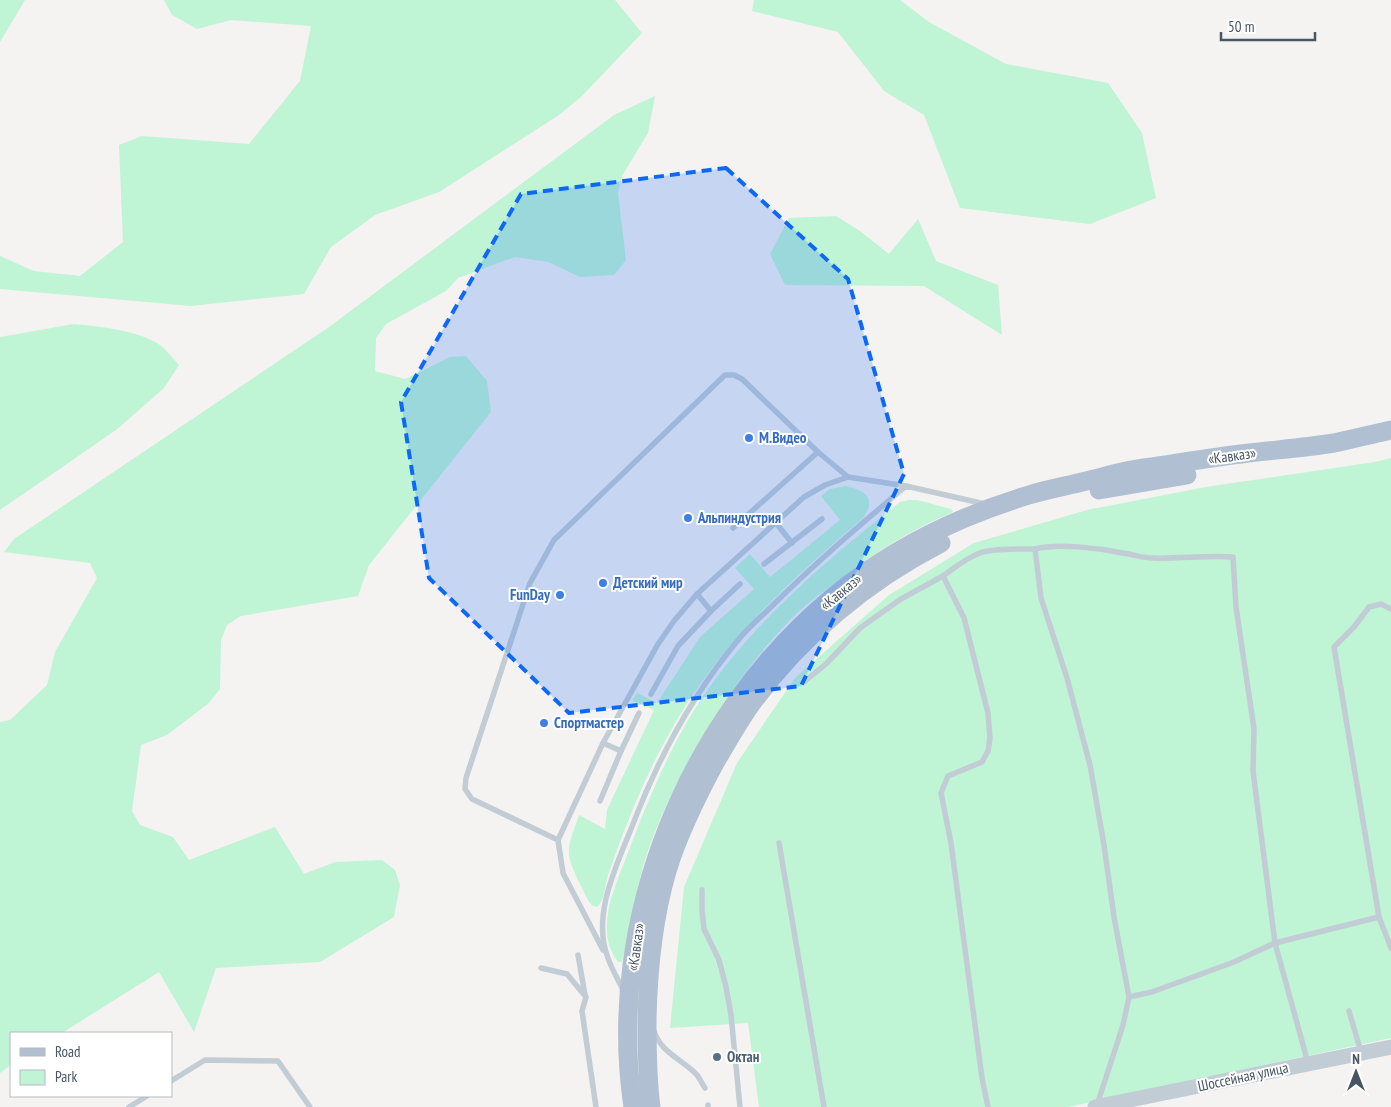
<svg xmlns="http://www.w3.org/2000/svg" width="1391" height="1107" font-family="'PT Sans Narrow',sans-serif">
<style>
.green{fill:#bff4d5}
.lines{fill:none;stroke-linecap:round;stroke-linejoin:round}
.service{stroke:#c2ccd5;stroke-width:5.5}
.tertiary{stroke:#c2ccd5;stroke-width:15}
.primary{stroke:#b0c0d2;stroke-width:19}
.marked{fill:#0c69f5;fill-opacity:0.2;stroke:#0c69f5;stroke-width:4;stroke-dasharray:10 6;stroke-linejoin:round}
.shop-dot{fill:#3f7fe0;stroke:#fff;stroke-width:2}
.service-dot{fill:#5c6f8a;stroke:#fff;stroke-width:2}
.labels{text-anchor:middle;stroke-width:4;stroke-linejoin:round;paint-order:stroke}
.shop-label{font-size:15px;font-weight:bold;fill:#366cbe;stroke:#fff;text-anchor:start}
.street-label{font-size:15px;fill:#485562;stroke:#fff}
.service-label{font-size:15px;font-weight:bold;fill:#4e5e75;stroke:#fff;text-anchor:start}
</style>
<rect width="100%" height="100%" fill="#f5f2f2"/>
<g class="green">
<polygon points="0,0 25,0 0,42"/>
<polygon points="164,0 615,0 642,33 582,96 559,115 439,192 375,215 331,247 304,294 191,306 0,289 0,256 34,271 80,276 123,242 119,145 142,136 249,144 300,81 311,26 231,20 197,29 172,15"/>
<polygon points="754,0 900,0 929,22 1006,64 1108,83 1142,133 1156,198 1090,224 960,208 924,115 884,91 838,32 752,11"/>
<polygon points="655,96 648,133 622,176 618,193 626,260 614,275 580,277 548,262 515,257 458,278 446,291 386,324 376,338 375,371 405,379 450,357 466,356 487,381 491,412 369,565 358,596 241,616 227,625 221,640 220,689 209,703 167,735 141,745 132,811 140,825 173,837 189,860 275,827 304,874 335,862 382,860 395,870 400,885 394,917 320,962 216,968 194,1032 159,972 62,1033 11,1033 11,1065 0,1073 0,722 10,720 47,685 55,652 97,578 90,563 4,552 14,539 329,327 614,115"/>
<polygon points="836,216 860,231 889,254 918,219 936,261 998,285 1002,335 924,286 785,285 770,254 789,218"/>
<path d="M74,324C97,326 141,331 160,345C167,350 173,359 179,365L164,388L116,430L0,510V337Z"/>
<polygon points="1391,458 1391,1038 1068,1107 759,1107 748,1023 670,1028 684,887 737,763 795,678 889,595 974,543 1087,510 1206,487 1375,462"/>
<path d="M846,486C866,491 877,498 863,518C786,584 712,651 664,743C641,785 624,830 608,875C605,885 605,900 597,907L593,906L589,902C583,889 570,867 569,854C568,841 576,826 579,815L605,829L607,810L654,710L632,700L637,693L657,703L700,637L754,589L735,568L750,554L770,577L840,520L821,496L830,489Z"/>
<path d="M908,500H917L951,509L953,511L951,513C909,530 871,555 835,583C819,595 802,607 789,621C731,681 679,767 650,845C636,883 632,923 622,962H618C594,931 614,889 626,858C641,818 657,778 677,740C728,643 815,569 900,502Z"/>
</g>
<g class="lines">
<g class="service">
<polyline points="776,523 792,543"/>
<polyline points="733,528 818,452 848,477"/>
<path d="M1035,549C1058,543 1098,548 1122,553C1132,554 1143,558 1153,558C1180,559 1206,555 1233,557L1236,607L1254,729L1253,771L1275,943L1308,1063"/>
<polyline points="764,564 822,519"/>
<path d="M943,576C954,568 966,558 980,553C992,548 1020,549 1035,549L1041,598L1067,678L1090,765L1104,845L1114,917L1129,997L1123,1025L1097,1105"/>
<polyline points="697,594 711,611"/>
<polyline points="1391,609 1381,604 1369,607 1354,627 1334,647 1379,917 1391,948"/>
<polyline points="804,682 827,663 860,628 901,599 943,576 964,618 988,713 990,738 988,751 982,762 948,776 941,793 951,843 982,1078 988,1107"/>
<polyline points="651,694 678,646 711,611 740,584"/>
<polyline points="603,743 621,751"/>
<polyline points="600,801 621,751 639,713"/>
<polyline points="558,840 472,799 465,789 466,778 530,583 554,540 725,375 734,375 742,379 818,452"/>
<polyline points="779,843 824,1107"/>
<polyline points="702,890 702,910 704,929 719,960 726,987 731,1015 740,1107"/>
<polyline points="603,950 563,873 558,840 603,743 658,644 674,621 697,594 804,497 825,485 848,477 906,486"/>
<polyline points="578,955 585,995"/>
<polyline points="541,968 567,974 586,997 582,1011 596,1107"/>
<path d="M624,992C619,981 612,970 608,958C591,916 617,864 633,824C659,756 692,695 739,639C749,627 761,617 771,607C814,564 860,525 906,486L985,504"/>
<polyline points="1129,997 1152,992 1234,962 1275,943 1379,917"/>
<polyline points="1349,1011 1361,1052"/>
<path d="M654,1031C661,1053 682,1059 696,1074C700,1078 702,1084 705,1088"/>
<polyline points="171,1081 205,1060 278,1061 310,1107"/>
<polyline points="708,1105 708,1107"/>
<polyline points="129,1107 147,1096"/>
</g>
<polyline class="tertiary" points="1095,1107 1391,1047"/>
<g class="primary">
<polyline points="1099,490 1187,475"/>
<path d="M633,1107C605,919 688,717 834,596C890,550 959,516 1029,495C1048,489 1067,486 1086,481C1099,478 1112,474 1126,471C1139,468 1153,467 1166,465C1191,461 1216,457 1241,454C1272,450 1303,448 1334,443C1353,439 1372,434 1391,430"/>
<path d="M651,1107C647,1078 647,1049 647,1020C648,970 653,919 667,871C679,832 697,796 716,761C728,741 739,721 752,703C801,636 867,581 941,543"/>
</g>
</g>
<path class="marked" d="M726,168L848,279L904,474L801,686L569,713L429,578L401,402L521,194Z"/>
<g class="shop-dot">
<circle cx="749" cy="438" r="5"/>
<circle cx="688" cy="518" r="5"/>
<circle cx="603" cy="583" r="5"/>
<circle cx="560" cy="595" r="5"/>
<circle cx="544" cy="723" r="5"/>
</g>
<circle class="service-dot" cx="717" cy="1057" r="5"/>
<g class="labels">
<g class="shop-label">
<text x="759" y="443">М.Видео</text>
<text x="698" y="523">Альпиндустрия</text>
<text x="613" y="588">Детский мир</text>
<text x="550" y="600" text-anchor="end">FunDay</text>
<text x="554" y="728">Спортмастер</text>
</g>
<g class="street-label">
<text transform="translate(1232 456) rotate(-8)" y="5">«Кавказ»</text>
<text transform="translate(841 592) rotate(-39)" y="5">«Кавказ»</text>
<text transform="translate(636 947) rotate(-82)" y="5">«Кавказ»</text>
<text transform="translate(1243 1077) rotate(-12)" y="5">Шоссейная улица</text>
</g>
<g class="service-label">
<text x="727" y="1062">Октан</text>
</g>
</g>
<rect x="10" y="1032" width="162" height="65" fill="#ffffff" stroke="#b6bbc0"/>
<rect x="20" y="1048" width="25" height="8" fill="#b0c0d2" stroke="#b6bbc0"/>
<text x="55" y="1057" font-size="15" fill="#485562">Road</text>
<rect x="20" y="1070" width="25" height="15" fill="#bff4d5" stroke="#b6bbc0"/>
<text x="55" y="1082" font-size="15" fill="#485562">Park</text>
<g transform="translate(1356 1072)" stroke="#ffffff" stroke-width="4" paint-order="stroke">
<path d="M0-4L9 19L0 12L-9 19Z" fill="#485562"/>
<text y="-8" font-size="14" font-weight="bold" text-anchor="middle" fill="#485562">N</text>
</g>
<path d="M1221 32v8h94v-8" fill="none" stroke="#485562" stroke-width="2.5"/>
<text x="1228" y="32" font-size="15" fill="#485562" stroke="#ffffff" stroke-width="4" paint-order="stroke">50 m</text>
</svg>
